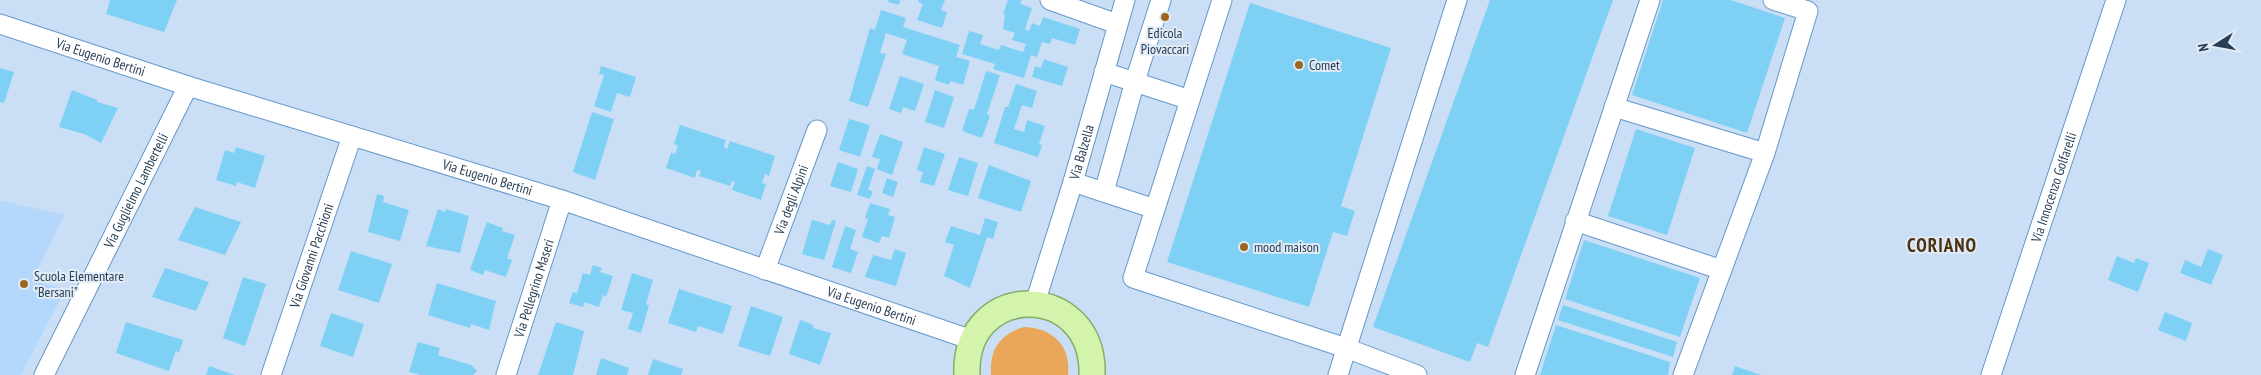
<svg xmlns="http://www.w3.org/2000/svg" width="2261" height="375" font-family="'PT Sans Narrow',sans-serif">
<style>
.built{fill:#b3d8fc}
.green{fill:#eaa759}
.building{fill:#7ed1f5}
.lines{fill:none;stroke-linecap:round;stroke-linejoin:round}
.minor-casing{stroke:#6398cb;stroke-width:21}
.major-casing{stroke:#85ae69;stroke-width:28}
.minor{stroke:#fff;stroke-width:19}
.major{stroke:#d4f3ac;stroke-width:25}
.poi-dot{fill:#9d6721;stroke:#e0ebf6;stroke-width:2}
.labels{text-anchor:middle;stroke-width:4;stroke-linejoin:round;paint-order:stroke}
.poi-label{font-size:14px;fill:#273e54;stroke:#e0ebf6;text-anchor:start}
.street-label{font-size:14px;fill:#273e54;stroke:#e0ebf6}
.district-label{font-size:19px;font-weight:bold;letter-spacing:1px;fill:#4c3211;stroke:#e0ebf6}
</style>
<rect width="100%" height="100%" fill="#cadff5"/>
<polygon class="built" points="0,200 64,215 33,279 65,290 21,375 0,375"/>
<path class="green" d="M1024,327C1053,328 1071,346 1068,375H991C989,350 1000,334 1024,327Z"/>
<g class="building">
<polygon points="110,0 177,0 164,32 106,14"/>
<polygon points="889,0 900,0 899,5 888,2"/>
<polygon points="919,0 945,0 941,10 947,12 942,28 917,20 923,4 918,2"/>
<polygon points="1008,0 1022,0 1020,4 1032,8 1025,29 1029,31 1032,23 1040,26 1043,17 1080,29 1075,45 1052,38 1050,44 1042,42 1037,57 1031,55 1024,78 993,69 995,64 962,54 969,31 983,35 980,44 999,50 1001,45 1023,52 1026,44 1012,40 1015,33 1003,29 1005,15 1003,14"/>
<polygon points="1490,0 1613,0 1488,347 1477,343 1470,362 1373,327"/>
<polygon points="1663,0 1731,0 1785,18 1747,133 1632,95"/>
<polygon points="1250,3 1391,48 1341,206 1355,211 1347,236 1333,232 1309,307 1167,262"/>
<polygon points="881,10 906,18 903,27 960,45 956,57 970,61 963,85 951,81 949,85 935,80 939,66 902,54 907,40 886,33 880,53 886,54 868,107 849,101 870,28 875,30"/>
<polygon points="1044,59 1068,67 1062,86 1032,77 1035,66 1041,68"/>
<polygon points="601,66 636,77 630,97 617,93 611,112 594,106 604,75 599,74"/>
<polygon points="0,68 14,72 4,103 0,102"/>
<polygon points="986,71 1000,75 987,114 990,116 982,138 962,131 969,109 974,110"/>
<polygon points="900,76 924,84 915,111 903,107 901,113 889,109"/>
<polygon points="1016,84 1037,91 1032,108 1022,105 1014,129 1024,132 1027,120 1045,126 1039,144 1042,145 1038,157 994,143 1005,107 1008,107"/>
<polygon points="72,90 97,100 97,102 118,108 101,143 84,134 59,127"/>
<polygon points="935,90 954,97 944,128 925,122"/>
<polygon points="592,112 614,119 595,180 573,172"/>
<polygon points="849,119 870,125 860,157 839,150"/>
<polygon points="680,125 726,140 724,147 727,149 730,141 775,156 769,176 765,174 762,183 766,184 761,200 732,190 735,182 732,181 730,186 699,176 701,171 697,170 695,178 666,168 671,153 675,154 678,146 674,144"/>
<polygon points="1636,129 1695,148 1667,235 1608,216"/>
<polygon points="880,134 903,142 892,175 877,169 880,159 872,157"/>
<polygon points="236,147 265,156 255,188 237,182 236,186 216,180 225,150 234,153"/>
<polygon points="924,147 945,154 934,186 920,182 923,172 917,170"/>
<polygon points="959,157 978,163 968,196 948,190"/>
<polygon points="838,162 858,169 851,192 830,186"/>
<polygon points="989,165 1031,181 1021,212 978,198"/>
<polygon points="867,166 875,169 868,190 873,191 870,199 857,195"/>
<polygon points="887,178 898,182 893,197 882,193"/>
<polygon points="377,194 384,196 383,202 409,210 400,241 368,232"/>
<polygon points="870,203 890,209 888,215 895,217 889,238 882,236 879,243 862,237 868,219 865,218"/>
<polygon points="195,207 241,222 225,255 178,240"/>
<polygon points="438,209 445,212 446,209 469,216 460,253 426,246"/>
<polygon points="985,218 998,222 993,239 987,237 970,288 944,276 954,245 945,242 951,226 980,235"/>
<polygon points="812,220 830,225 832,220 836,221 824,260 802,254"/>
<polygon points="487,222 503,228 502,231 515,235 507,258 512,260 506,277 485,270 483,275 470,270"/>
<polygon points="845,226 856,230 850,249 858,252 851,273 832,267"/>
<polygon points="1584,240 1700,278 1680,337 1565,299"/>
<polygon points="895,249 906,253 896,286 865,277 873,255 891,260"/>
<polygon points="2208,249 2223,255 2211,285 2180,273 2185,260 2201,267"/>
<polygon points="351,251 392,264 379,303 338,290"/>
<polygon points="2117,256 2134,263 2136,258 2149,263 2138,292 2108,280"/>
<polygon points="593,265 602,268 600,272 613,276 606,297 603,295 599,307 585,302 583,307 569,303 573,292 577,293 583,273 590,275"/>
<polygon points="165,268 209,282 196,311 152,297"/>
<polygon points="632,273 653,280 646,304 649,305 641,333 628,329 633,313 621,310"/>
<polygon points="243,277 266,284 245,346 223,338"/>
<polygon points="437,283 496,301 489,330 471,324 470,328 428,315"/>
<polygon points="679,289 732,306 723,334 698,326 696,332 668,323"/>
<polygon points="1563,305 1677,342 1673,357 1558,320"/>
<polygon points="751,306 783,317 770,356 738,346"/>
<polygon points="2165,312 2192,323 2186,341 2158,330"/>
<polygon points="331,313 364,324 353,357 320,346"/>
<polygon points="800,320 814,325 813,328 831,333 820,365 789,354"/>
<polygon points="126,322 183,340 179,353 176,351 169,371 116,353"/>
<polygon points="556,322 584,331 573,375 538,375"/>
<polygon points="1556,325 1670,362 1668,375 1540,375"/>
<polygon points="418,342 440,348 438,355 471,365 477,371 473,375 420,375 409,372"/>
<polygon points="601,358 629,368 627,375 596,375"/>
<polygon points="653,359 683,369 681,375 648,375"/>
<polygon points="209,366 235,375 206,375"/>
<polygon points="1735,366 1761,375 1732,375"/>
</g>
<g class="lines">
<g class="minor-casing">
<g id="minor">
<polyline points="1050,0 1117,24"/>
<polyline points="1222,0 1133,278 1346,348 1417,375"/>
<path id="s1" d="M0,24L188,86L562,200L972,340"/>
<polyline points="1104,72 1190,100"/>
<polyline points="1614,107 1765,153"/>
<polyline points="1073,182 1155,209"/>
<polyline points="1104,192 1135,81 1161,0"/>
<polyline points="1575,221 1722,270"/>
<path id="s2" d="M765,270L817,130"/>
<path id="s3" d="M1035,303L1073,182L1125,0"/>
<path id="s4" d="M44,375L188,86"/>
<path id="s5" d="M271,375L352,136"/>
<path id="s6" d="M506,375L562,200"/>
<polyline points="1338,375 1457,0"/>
<polyline points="1525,375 1650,0"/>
<polyline points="1683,375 1765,153 1808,11 1773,0"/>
<path id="s7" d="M1991,375L2116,0"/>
</g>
</g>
<g class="major-casing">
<path id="major" d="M967,375C963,280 1095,281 1092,375"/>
</g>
<use href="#minor" class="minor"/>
<use href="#major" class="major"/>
</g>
<g class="poi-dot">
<circle cx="1165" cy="17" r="5"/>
<circle cx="1299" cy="65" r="5"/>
<circle cx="1244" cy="247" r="5"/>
<circle cx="24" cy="284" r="5"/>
</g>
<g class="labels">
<g class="poi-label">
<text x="1165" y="38" text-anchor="middle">Edicola<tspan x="1165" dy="16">Piovaccari</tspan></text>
<text x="1309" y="70">Comet</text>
<text x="1254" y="252">mood maison</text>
<text x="34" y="281">Scuola Elementare<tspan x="34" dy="16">"Bersani"</tspan></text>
</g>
<g class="street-label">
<text dy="5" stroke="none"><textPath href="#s1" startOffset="106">Via Eugenio Bertini</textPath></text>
<text dy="5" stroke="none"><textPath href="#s3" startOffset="158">Via Balzella</textPath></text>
<text dy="5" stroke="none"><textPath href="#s1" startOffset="511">Via Eugenio Bertini</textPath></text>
<text dy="5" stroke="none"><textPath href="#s7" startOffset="198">Via Innocenzo Golfarelli</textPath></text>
<text dy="5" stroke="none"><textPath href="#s4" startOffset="206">Via Guglielmo Lambertelli</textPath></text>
<text dy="5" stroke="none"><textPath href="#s2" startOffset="75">Via degli Alpini</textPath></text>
<text dy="5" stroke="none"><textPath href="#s5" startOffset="126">Via Giovanni Pacchioni</textPath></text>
<text dy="5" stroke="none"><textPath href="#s6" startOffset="91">Via Pellegrino Maseri</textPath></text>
<text dy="5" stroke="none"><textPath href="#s1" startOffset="916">Via Eugenio Bertini</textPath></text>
</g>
<g class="district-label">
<text x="1942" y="252">CORIANO</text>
</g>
</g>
<g transform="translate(2216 45) rotate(259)" stroke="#e0ebf6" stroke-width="4" paint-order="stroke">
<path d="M0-4L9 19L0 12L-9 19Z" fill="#273e54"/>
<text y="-8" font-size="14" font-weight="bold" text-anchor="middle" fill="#273e54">N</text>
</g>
</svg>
